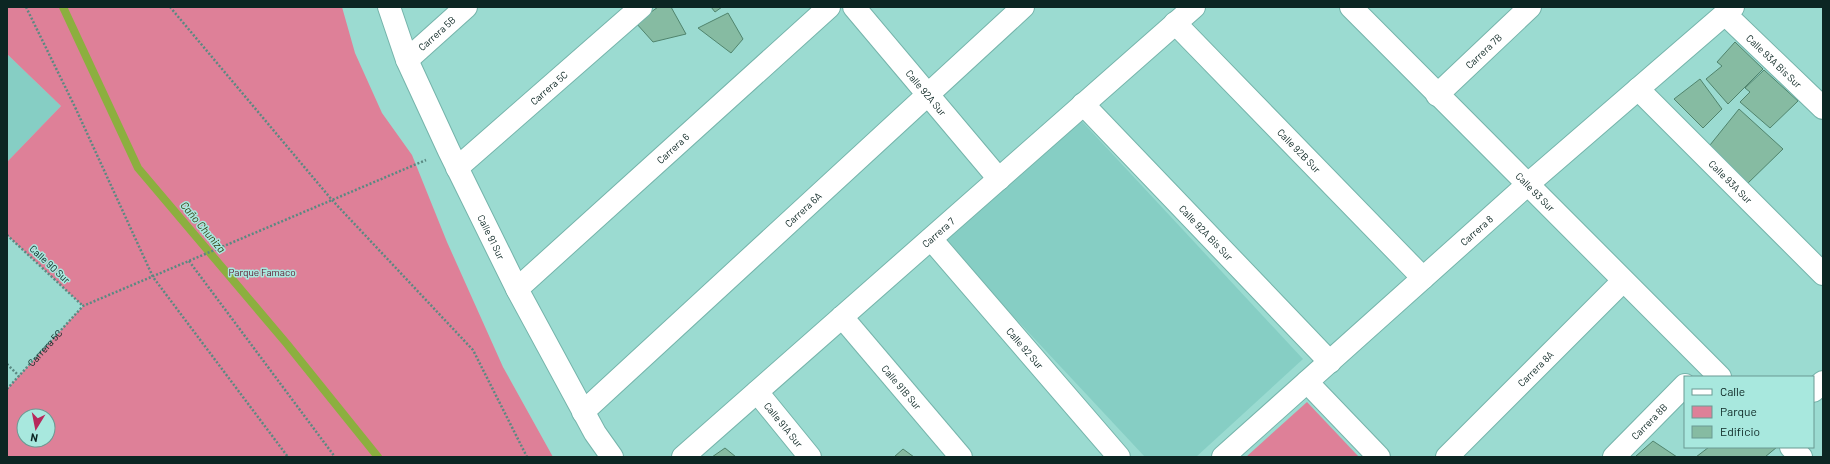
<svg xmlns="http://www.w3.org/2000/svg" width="1830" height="464" font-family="Barlow,sans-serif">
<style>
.built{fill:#86cec4}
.green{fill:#de8098;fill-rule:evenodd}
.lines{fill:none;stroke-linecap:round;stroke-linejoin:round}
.stream{stroke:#8caf3f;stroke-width:8}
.building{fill:#86bba2;stroke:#50846d}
.street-casing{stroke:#75b4ab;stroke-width:24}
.secondary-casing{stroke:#75b4ab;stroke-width:24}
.path{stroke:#5a8982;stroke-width:2.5;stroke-dasharray:2 2;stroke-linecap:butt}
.street{stroke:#fff;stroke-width:22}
.secondary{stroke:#fff;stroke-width:22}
.labels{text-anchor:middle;stroke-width:3;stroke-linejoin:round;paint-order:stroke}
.street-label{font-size:10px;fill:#0c2623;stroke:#a8e8de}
.park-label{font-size:10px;fill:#5d162e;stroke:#a8e8de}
.water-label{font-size:11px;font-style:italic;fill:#334114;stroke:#a8e8de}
</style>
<rect width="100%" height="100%" fill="#9bdbd1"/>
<g class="built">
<polygon points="7,54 61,106 7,162"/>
<polygon points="1078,117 1303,359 1196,457 1145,457 943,241"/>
</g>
<g class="green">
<path d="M7,7H342L355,53L382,113L412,155L447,242L503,367L553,457H7V389L83,306L7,235V162L61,106L7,54ZM24,416H48V440H24Z"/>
<polygon points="1307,402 1359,457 1246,457"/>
</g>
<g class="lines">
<polyline class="stream" points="63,7 138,168 287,344 378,457"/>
</g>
<g class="building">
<polygon points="658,7 671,7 686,34 653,42 636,23"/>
<polygon points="711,7 722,7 715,12"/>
<polygon points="728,13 743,39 731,53 698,28"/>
<polygon points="1735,42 1763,69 1728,104 1706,79 1722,66 1717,62"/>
<polygon points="1764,70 1798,101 1770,128 1740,102 1750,92 1745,88"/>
<polygon points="1700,79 1722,109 1703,128 1674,99"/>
<polygon points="1739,109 1783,149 1746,185 1706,150"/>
<polygon points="1653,441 1677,457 1635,457"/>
<polygon points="1709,447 1777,447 1765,457 1696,457"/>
<polygon points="725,448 736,457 712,457"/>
<polygon points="903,449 914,457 894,457"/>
</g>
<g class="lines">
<g class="street-casing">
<g id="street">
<path id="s2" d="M854,7L999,179"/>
<path id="s3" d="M1725,14L1823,108"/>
<path id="s4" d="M1175,23L1423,278"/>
<path id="s5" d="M407,60L466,7"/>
<path id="s6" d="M1638,89L1823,274"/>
<path id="s7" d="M1437,95L1530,7"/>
<path id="s8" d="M1083,104L1330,362"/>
<path id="s9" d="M457,168L641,7"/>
<polyline points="1527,185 1733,7"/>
<path id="s10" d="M931,239L1119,457"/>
<path id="s11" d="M517,289L829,7"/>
<path id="s12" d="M842,317L961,457"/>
<polyline points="1307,382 1379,457"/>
<polyline points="1813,391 1823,382"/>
<path id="s13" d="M757,392L810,457"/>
<path id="s14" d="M583,412L1023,7"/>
<path id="s15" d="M683,457L1194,7"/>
<path id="s16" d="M1447,457L1623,281"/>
<path id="s17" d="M1614,457L1685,385"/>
</g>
</g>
<g class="secondary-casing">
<g id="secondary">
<path id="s18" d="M389,7L407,60L449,151L517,289L595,433L612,457"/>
<path id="s19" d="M1351,7L1720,377"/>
<polyline points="1791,447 1801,457"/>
<path id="s20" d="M1223,457L1527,185"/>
</g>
</g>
<g class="path">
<polyline points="26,7 75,107 153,277 288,457"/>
<polyline points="170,7 332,200 473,350 527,457"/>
<polyline points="7,235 83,306"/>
<polyline points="189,261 335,457"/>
<polyline points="7,364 19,376"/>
<path id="s1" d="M7,389L83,306L426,160"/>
</g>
<use href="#street" class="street"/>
<use href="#secondary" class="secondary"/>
</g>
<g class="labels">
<g class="street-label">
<text dy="4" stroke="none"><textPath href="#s5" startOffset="40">Carrera 5B</textPath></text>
<text dy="4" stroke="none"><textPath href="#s7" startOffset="64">Carrera 7B</textPath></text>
<text dy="4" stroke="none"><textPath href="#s3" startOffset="68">Calle 93A Bis Sur</textPath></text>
<text dy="4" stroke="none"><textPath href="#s9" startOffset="122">Carrera 5C</textPath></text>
<text dy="4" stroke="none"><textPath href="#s2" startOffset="112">Calle 92A Sur</textPath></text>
<text dy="4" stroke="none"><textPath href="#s11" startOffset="210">Carrera 6</textPath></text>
<text dy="4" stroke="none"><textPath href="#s4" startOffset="178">Calle 92B Sur</textPath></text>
<text dy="4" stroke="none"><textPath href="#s6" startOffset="131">Calle 93A Sur</textPath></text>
<text dy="4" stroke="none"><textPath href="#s19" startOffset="261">Calle 93 Sur</textPath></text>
<text dy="4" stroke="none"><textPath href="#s14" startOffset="299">Carrera 6A</textPath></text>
<text dy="4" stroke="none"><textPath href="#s20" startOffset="340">Carrera 8</textPath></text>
<text dy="4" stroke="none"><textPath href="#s15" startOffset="340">Carrera 7</textPath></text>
<text dy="4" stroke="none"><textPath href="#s8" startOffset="178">Calle 92A Bis Sur</textPath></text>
<text dy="4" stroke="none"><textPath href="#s18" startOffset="252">Calle 91 Sur</textPath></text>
<text transform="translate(50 264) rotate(43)" y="4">Calle 90 Sur</text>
<text dy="4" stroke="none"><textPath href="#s1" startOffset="56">Carrera 5C</textPath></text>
<text dy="4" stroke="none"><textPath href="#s10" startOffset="144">Calle 92 Sur</textPath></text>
<text dy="4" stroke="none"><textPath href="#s16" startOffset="125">Carrera 8A</textPath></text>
<text dy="4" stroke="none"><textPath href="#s12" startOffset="92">Calle 91B Sur</textPath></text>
<text dy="4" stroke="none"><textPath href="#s17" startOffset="50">Carrera 8B</textPath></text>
<text dy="4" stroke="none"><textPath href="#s13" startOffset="42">Calle 91A Sur</textPath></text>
</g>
<g class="park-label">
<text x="262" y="276">Parque Famaco</text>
</g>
<g class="water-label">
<text transform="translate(203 227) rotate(50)" y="4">Caño Chuniza</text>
</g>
</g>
<rect width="1830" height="464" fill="none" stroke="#0c2623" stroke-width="16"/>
<rect x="1684" y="376" width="130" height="72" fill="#a8e8de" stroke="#6a9a93"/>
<rect x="1692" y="389" width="20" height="6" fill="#ffffff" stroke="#6a9a93"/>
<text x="1720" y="396" font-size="12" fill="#0c2623">Calle</text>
<rect x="1692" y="406" width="20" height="12" fill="#de8098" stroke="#6a9a93"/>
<text x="1720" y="416" font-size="12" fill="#0c2623">Parque</text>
<rect x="1692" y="426" width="20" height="12" fill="#86bba2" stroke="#6a9a93"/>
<text x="1720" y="436" font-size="12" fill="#0c2623">Edificio</text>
<g transform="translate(36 428) rotate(190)"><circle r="19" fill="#a8e8de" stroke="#6a9a93"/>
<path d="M0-3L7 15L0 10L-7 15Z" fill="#b7295c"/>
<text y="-6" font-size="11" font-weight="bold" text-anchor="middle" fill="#0c2623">N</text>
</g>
</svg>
